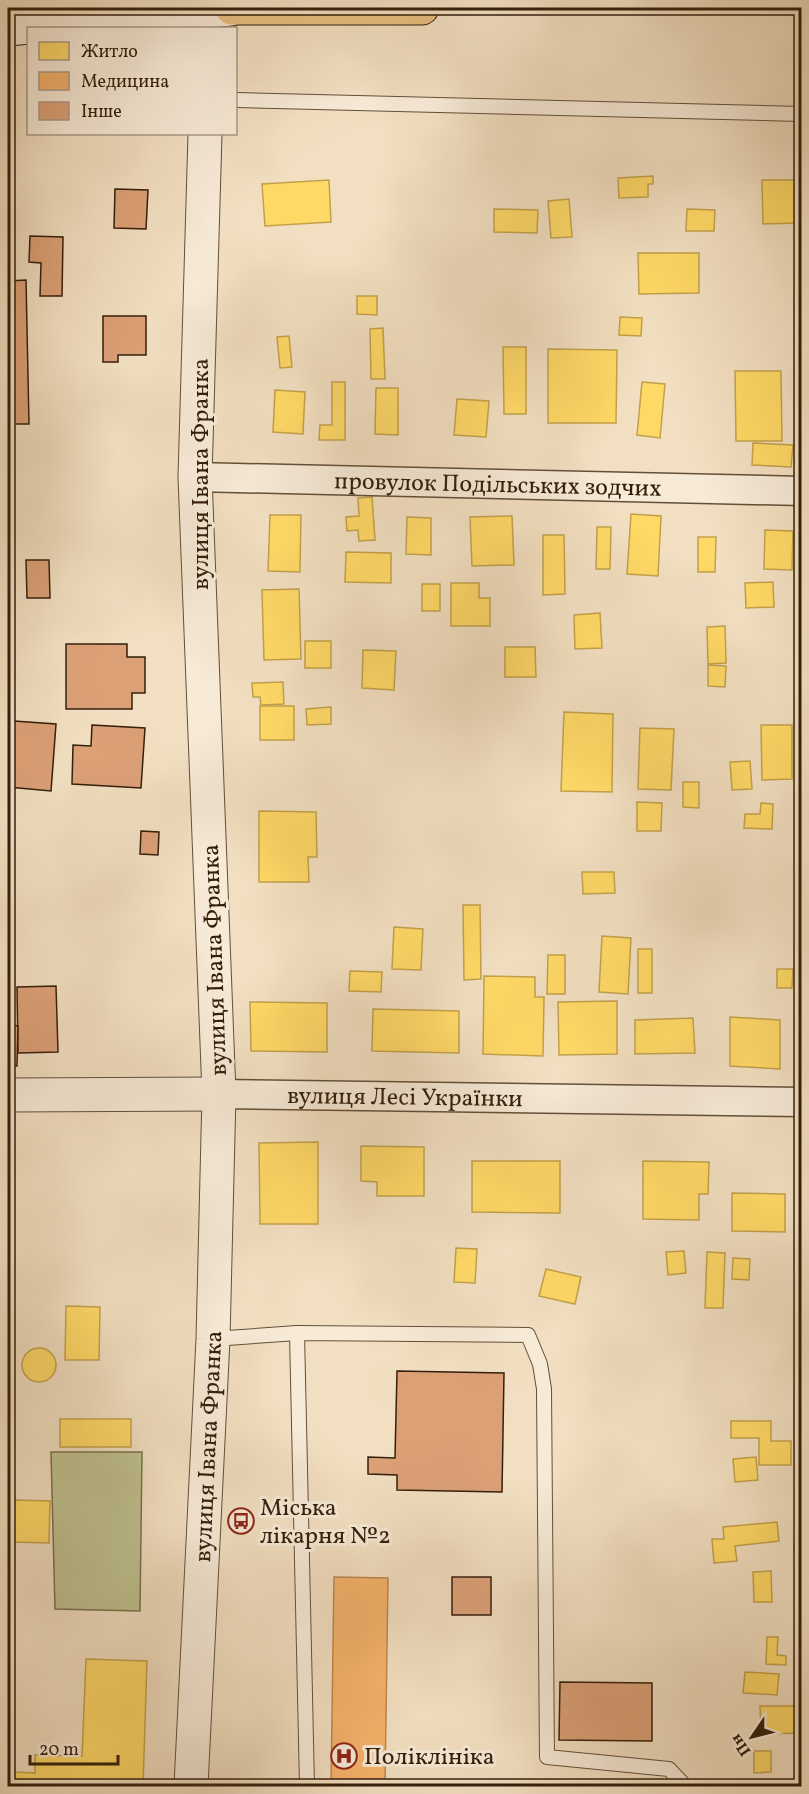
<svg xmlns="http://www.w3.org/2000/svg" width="809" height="1794" font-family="Vollkorn,serif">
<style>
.green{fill:#bfc190;stroke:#79704e;stroke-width:1.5}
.homes{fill:#ffd966;stroke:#c2a14b;stroke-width:1.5}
.health{fill:#f6b26b;stroke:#bc864e;stroke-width:1.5}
.building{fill:#dca077;stroke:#331f0c;stroke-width:1.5}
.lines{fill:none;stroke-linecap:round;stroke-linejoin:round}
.service-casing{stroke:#634f39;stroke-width:16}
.minor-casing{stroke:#634f39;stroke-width:31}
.tertiary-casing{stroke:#634f39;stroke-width:35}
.secondary-casing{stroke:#331f0c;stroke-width:35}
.primary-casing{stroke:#331f0c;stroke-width:35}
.service{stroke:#f7ead7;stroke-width:14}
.minor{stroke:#f7ead7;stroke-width:28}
.tertiary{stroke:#f7ead7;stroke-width:33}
.secondary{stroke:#f7ead7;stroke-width:33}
.primary{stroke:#e9c080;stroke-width:33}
.labels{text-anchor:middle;stroke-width:6;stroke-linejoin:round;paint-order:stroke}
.street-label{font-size:24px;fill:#331f0c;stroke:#f7ead7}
.poi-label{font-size:24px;fill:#331f0c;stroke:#f7ead7;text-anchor:start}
</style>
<rect width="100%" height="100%" fill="#f2dfc1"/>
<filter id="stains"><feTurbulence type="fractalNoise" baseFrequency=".00333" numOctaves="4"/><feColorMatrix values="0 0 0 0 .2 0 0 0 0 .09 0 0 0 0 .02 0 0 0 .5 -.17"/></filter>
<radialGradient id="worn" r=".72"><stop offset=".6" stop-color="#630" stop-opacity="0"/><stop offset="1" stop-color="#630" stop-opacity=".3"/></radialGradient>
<polygon class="green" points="51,1452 142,1452 140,1611 55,1609"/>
<g class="homes">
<polygon points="653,176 653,184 648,184 648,197 619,198 618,178"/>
<polygon points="329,180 331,222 265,226 262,184"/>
<polygon points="762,180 798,180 800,223 763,224"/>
<polygon points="569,199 572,237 551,238 548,201"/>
<polygon points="494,209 538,210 537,233 494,232"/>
<polygon points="687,209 715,210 714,231 686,231"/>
<polygon points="638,253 699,253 699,293 639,294"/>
<polygon points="357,296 377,296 377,315 357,314"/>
<polygon points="620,317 642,318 641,336 619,335"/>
<polygon points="383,328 385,379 371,379 370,329"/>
<polygon points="289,336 292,367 280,368 277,337"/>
<polygon points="503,347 526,347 526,414 504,414"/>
<polygon points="548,349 617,350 616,423 548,423"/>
<polygon points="735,371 781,371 782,441 736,441"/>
<polygon points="332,382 345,382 345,440 319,440 320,425 332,425"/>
<polygon points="642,382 665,384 660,438 637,435"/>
<polygon points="376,388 398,388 398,435 375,434"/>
<polygon points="275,390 305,392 303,434 273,432"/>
<polygon points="457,399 489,401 486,437 454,435"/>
<polygon points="753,443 793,445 791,467 752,465"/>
<polygon points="372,497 375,540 359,541 358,530 347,531 346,517 359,516 358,498"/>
<polygon points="631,514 661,516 658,576 627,574"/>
<polygon points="270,515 301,515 300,572 268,571"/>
<polygon points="512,516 514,565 472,566 470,517"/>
<polygon points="407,517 431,518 431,555 406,554"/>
<polygon points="597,527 611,527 610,569 596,569"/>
<polygon points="765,530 793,531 792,570 764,569"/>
<polygon points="543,535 564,535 565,594 543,595"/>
<polygon points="698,537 716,537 715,572 698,572"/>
<polygon points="346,552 391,553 391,583 345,582"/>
<polygon points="773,582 774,607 746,608 745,583"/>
<polygon points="451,583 479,583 479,598 490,598 490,626 451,626"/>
<rect x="422" y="584" width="18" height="27"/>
<polygon points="299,589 301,659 264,660 262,590"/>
<polygon points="600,613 602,648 575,649 574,615"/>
<polygon points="725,626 726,663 708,664 707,627"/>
<rect x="305" y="641" width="26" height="27"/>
<polygon points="505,647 535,647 536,677 505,677"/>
<polygon points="363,650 396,651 394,690 362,688"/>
<polygon points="708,665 726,666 725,687 708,686"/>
<polygon points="283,682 284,704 261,705 260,697 253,697 252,683"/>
<rect x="260" y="706" width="34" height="34"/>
<polygon points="331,707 331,724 307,725 306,709"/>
<polygon points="564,712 613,714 612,792 561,791"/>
<polygon points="761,725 792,725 792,779 762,780"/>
<polygon points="640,728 674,729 671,790 638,789"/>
<polygon points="750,761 752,789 732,790 730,762"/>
<polygon points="683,782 699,782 699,808 683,807"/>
<polygon points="637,802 662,803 661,831 637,831"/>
<polygon points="761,803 773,804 772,829 744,828 745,814 760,814"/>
<polygon points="259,811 316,812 317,857 308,857 309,882 259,882"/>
<polygon points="582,872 614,872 615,893 583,894"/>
<polygon points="463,905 480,905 481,979 464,980"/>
<polygon points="394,927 423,929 421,970 392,969"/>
<polygon points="602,936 631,938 628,994 599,992"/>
<rect x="638" y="949" width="14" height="44"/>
<polygon points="548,955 565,955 565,994 547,994"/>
<polygon points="777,969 793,969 792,988 777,988"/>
<polygon points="350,971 382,972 381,992 349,991"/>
<polygon points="484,976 535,977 535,997 544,997 543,1056 483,1054"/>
<polygon points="617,1001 617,1054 559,1055 558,1002"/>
<polygon points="250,1002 327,1003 327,1052 251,1051"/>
<polygon points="373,1009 459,1011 459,1053 372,1051"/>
<polygon points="730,1017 780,1020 780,1069 730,1066"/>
<polygon points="693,1018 695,1053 635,1054 635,1020"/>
<polygon points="318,1142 318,1224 260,1224 259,1143"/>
<polygon points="361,1146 424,1147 424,1196 377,1196 377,1182 361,1181"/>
<polygon points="472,1161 560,1161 560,1213 472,1212"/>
<polygon points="643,1161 709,1162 708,1194 699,1194 699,1220 643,1219"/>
<polygon points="732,1193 785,1194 785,1232 732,1231"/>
<polygon points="456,1248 477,1249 475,1283 454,1282"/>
<polygon points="684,1251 686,1273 668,1275 666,1252"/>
<polygon points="707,1252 725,1253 723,1308 705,1308"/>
<polygon points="733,1258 750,1259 749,1280 732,1279"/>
<polygon points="546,1269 581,1277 575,1304 539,1296"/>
<polygon points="796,1275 802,1275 802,1321 798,1321"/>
<polygon points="66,1306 100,1307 99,1360 65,1360"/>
<circle cx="39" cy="1365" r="17"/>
<rect x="60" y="1419" width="71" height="28"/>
<polygon points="731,1421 771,1421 771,1441 791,1441 791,1465 759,1465 759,1438 731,1438"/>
<polygon points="756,1457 758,1480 735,1482 733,1459"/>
<polygon points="14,1500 50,1501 49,1543 13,1542"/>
<polygon points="777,1522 779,1541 735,1546 737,1561 714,1563 712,1539 724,1539 723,1527"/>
<polygon points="802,1544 802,1597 798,1597 794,1545"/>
<polygon points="771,1571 772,1602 754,1602 753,1572"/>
<polygon points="767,1637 778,1637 777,1655 786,1656 786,1665 766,1664"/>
<polygon points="86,1659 147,1661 143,1786 11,1786 11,1772 35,1773 35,1755 82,1756"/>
<polygon points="745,1672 779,1674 777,1695 743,1693"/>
<polygon points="760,1706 802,1706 802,1733 761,1734"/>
<polygon points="754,1751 771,1751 771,1772 754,1773"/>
</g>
<polygon class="health" points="334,1577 388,1578 385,1786 331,1786"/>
<g class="building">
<polygon points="115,189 148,190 146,229 114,228"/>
<polygon points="30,236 63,237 62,296 40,296 41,263 29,262"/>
<polygon points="26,280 29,424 8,424 8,281"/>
<polygon points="103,316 146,316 146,355 118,355 118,362 103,362"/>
<polygon points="26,560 49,560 50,598 27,598"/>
<polygon points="66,644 127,644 127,657 145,657 145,693 132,693 132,709 66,709"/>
<polygon points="14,721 56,724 51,791 8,787"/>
<polygon points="92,725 145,728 141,788 72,784 73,745 91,746"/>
<polygon points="141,831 159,832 158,855 140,854"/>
<polygon points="56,986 58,1052 18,1053 17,987"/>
<polygon points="8,1025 18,1026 17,1066 8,1066"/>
<polygon points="397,1371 504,1373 502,1492 397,1490 397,1475 368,1474 368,1457 395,1458"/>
<rect x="452" y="1577" width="39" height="38"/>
<polygon points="560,1682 652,1683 652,1741 559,1740"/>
</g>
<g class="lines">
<g class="service-casing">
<g id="service">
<polyline points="236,100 802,114"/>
<polyline points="297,1333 307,1786"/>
<polyline points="213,1339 297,1333 528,1335 540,1364 544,1389 547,1757 669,1769 685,1786"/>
</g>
</g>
<g class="minor-casing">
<g id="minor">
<path id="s1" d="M195,477L802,491"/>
<path id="s2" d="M219,1094L802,1102"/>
</g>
</g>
<g class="tertiary-casing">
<g id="tertiary">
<polyline points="8,1095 219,1094"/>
<path id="s3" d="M191,1786L213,1339L219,1094L195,477L205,134"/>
</g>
</g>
<g class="secondary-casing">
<polyline id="secondary" points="8,29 231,9"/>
</g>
<g class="primary-casing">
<polyline id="primary" points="232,8 422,8"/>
</g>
<use href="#service" class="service"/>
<use href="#minor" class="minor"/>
<use href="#tertiary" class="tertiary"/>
<use href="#secondary" class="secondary"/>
<use href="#primary" class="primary"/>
</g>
<defs>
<g id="bus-ring" transform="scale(1.35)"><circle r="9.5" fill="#f7ead7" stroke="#8f2418" stroke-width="1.5"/><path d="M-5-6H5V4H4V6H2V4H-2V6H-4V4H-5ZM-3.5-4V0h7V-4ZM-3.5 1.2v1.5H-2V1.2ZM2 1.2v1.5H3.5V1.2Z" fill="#8f2418"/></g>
<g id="hospital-ring" transform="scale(1.35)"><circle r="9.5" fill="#f7ead7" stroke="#8f2418" stroke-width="1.5"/><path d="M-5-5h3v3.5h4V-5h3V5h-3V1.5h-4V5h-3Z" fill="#8f2418"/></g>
</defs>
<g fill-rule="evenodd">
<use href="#bus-ring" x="241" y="1521"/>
<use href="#hospital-ring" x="344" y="1756"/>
</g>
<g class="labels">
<g class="street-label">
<text transform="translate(200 474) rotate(-90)" y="8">вулиця Івана Франка</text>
<text dy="8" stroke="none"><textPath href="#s1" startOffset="303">провулок Подільських зодчих</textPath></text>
<text transform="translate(214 960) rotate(-92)" y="8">вулиця Івана Франка</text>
<text dy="8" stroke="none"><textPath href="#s2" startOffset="186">вулиця Лесі Українки</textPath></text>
<text dy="8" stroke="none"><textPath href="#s3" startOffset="340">вулиця Івана Франка</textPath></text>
</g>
<g class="poi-label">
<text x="260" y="1515">Міська<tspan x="260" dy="28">лікарня №2</tspan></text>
<text x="364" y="1764">Поліклініка</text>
</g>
</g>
<rect width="809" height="1794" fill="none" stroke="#f2dfc1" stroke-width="30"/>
<rect x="9" y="9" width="791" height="1776" fill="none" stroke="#331f0c" stroke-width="3"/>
<rect x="15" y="15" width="779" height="1764" fill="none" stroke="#331f0c" stroke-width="1.5"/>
<rect x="27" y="27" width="210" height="108" fill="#f7ead7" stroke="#a99986" stroke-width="1.5"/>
<rect x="39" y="42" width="30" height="18" fill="#ffd966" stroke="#a99986" stroke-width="1.5"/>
<text x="81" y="57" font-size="18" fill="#331f0c">Житло</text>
<rect x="39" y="72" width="30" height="18" fill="#f6b26b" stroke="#a99986" stroke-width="1.5"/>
<text x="81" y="87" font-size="18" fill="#331f0c">Медицина</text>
<rect x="39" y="102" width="30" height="18" fill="#dca077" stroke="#a99986" stroke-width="1.5"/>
<text x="81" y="117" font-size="18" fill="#331f0c">Інше</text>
<g transform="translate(752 1737) rotate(235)" stroke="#f7ead7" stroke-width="4.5" paint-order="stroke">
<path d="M0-4.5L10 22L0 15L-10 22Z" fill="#331f0c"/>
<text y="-9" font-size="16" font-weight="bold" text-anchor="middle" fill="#331f0c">Пн</text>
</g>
<path d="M30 1755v9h88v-9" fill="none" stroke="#331f0c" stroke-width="3"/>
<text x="39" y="1755" font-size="18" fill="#331f0c" stroke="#f7ead7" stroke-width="4.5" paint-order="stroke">20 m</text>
<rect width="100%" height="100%" filter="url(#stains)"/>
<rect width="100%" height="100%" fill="url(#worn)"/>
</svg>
